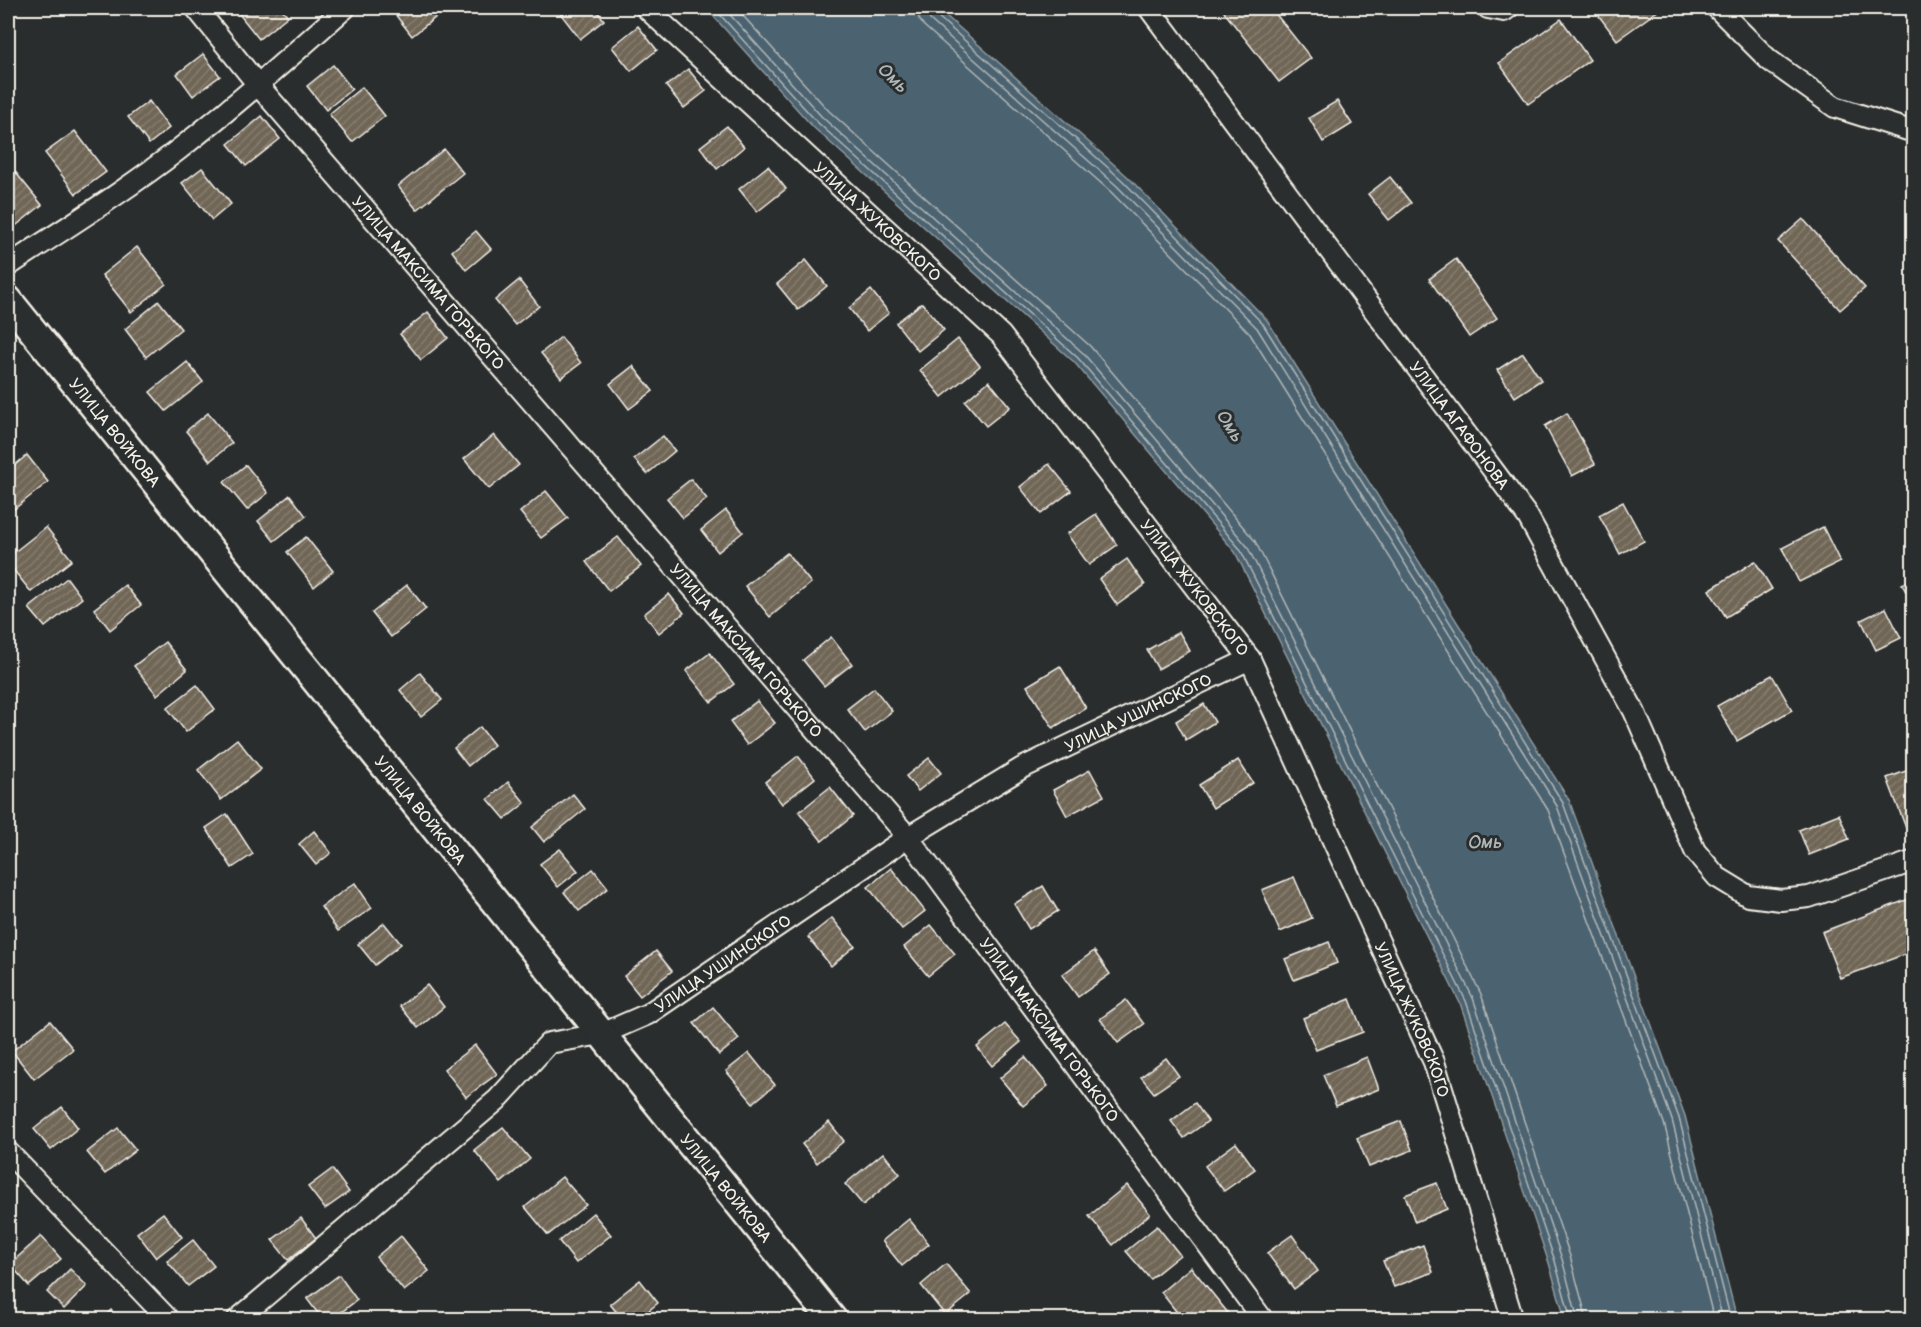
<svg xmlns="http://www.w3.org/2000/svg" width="1921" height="1327" font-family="'Balsamiq Sans',sans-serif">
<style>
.water{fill:#4c626f;stroke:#8f9b9f;stroke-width:1.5}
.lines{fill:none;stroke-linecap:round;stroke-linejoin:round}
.shore{stroke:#b1b8b8;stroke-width:1.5}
.building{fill:url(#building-hatch);stroke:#f4f1e8;stroke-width:1.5}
.street-casing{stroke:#f4f1e8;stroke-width:24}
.secondary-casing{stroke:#f4f1e8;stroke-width:32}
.street{stroke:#2a2d2e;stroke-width:20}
.secondary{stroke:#2a2d2e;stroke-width:27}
.labels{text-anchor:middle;stroke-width:6;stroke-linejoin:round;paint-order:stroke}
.street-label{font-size:16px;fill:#f4f1e8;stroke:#2a2d2e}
.water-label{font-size:18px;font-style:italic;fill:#b1b8b8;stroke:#2a2d2e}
</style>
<defs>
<pattern id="building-hatch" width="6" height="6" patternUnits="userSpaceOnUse" patternTransform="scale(1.5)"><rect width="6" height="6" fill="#706657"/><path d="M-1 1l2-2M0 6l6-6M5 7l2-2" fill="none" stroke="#857c6f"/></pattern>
</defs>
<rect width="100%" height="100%" fill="#2a2d2e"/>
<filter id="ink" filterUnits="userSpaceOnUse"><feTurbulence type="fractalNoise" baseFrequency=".0167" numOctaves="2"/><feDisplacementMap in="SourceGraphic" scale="12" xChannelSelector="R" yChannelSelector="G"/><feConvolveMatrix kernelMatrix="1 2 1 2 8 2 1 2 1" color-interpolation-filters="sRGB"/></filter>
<g filter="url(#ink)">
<polygon class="water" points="706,8 937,8 1127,176 1267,320 1569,800 1685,1116 1737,1319 1565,1319 1549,1263 1460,1003 1235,552 1074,362 813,127"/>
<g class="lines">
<g class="shore">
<polyline points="714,8 817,122 1078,358 1240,549 1466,1001 1555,1261 1571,1320"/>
<polyline points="724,8 822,117 1083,353 1247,546 1473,998 1562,1259 1578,1320"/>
<polyline points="736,8 829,111 1090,346 1255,541 1481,994 1570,1256 1587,1320"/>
<polyline points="917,8 919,19 924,26 1111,192 1250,334 1548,810 1664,1123 1714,1320"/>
<polyline points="926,8 930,20 1117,186 1257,328 1557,806 1672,1120 1723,1320"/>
<polyline points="933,8 936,15 1122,180 1263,324 1563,803 1679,1118 1731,1320"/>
</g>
</g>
<g class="building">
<polygon points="247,8 281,8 288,16 259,39 239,14"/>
<polygon points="401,8 429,8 436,17 412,36 394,13"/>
<polygon points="567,8 595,8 604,20 580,39 560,13"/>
<polygon points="1221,8 1271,8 1311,58 1279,82"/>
<polygon points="1593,8 1657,8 1659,10 1617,40"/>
<polygon points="1561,19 1590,60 1528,104 1499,63"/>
<polygon points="638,26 657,50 631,71 612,47"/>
<polygon points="203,54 220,76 193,96 177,74"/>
<polygon points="333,65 352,89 326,110 307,86"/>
<polygon points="688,69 706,91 684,108 666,86"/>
<polygon points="362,87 385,116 352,142 329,114"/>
<polygon points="149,101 169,128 149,144 128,117"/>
<polygon points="1337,101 1352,124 1323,142 1309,118"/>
<polygon points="262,116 280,139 246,166 228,144"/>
<polygon points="727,126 744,147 717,169 700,147"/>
<polygon points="75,131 106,172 76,194 45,153"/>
<polygon points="444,149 463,173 417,210 398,186"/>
<polygon points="8,163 42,205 8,232"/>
<polygon points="768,166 786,189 757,212 739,189"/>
<polygon points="202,168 231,204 212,220 182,183"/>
<polygon points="1390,177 1411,203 1389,220 1368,194"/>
<polygon points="1803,219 1865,288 1840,310 1778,241"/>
<polygon points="476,231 491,249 466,270 452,251"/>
<polygon points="137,247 166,284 131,312 102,275"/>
<polygon points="1456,259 1497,318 1469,337 1429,279"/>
<polygon points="806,260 827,286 798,310 777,284"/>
<polygon points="519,280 539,306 515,325 495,300"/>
<polygon points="871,290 889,313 867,331 849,308"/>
<polygon points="159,301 181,329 146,357 125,329"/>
<polygon points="922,303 944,330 918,351 896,323"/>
<polygon points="428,312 448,338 421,360 400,334"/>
<polygon points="561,337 581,363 561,378 541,353"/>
<polygon points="958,339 980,366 942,397 920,370"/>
<polygon points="1523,353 1541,380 1515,397 1497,370"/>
<polygon points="187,362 203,382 166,411 150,392"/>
<polygon points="633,366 653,391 629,409 610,384"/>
<polygon points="989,381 1010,407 986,426 965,401"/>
<polygon points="208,413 232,443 210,461 186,431"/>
<polygon points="1567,413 1595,464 1572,476 1545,426"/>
<polygon points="494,435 519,465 489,489 464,459"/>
<polygon points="663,436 675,451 647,474 634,459"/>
<polygon points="27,455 48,482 8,514 8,471"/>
<polygon points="1049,464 1071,491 1041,514 1020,487"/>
<polygon points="246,465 268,493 247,510 224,482"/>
<polygon points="691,479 707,499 683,518 667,498"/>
<polygon points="546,491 568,518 541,538 520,512"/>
<polygon points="290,495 306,516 274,541 258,521"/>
<polygon points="1623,502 1644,541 1620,554 1599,515"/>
<polygon points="726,510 743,532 718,552 701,530"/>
<polygon points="1096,514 1117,545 1089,565 1067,534"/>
<polygon points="46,527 72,560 31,592 8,563 8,557"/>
<polygon points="1823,527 1840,562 1799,582 1782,548"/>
<polygon points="306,537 333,571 314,587 287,552"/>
<polygon points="618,537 641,566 609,591 586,562"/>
<polygon points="787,553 811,583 770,617 745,586"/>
<polygon points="1127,559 1145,585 1117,605 1099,579"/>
<polygon points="1755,561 1772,589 1726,617 1709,590"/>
<polygon points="67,578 82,598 45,627 29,608"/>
<polygon points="1914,578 1914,607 1902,584"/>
<polygon points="125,585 141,605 110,630 94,609"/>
<polygon points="407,585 426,609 391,637 372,613"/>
<polygon points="669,594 684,613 659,633 644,614"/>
<polygon points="1886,608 1901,638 1876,650 1861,620"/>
<polygon points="1179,632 1190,651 1158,669 1147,650"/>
<polygon points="831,637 852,664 824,686 803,660"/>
<polygon points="165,642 187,670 157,695 134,666"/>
<polygon points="710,653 734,684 711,702 686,671"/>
<polygon points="1060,666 1086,708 1053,728 1027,686"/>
<polygon points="420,673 442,700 421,717 400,690"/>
<polygon points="1772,675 1792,710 1737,741 1717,706"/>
<polygon points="197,685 215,709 186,732 167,708"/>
<polygon points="874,688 892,711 865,732 847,709"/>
<polygon points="757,701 775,723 747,745 730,722"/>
<polygon points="1204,704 1215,722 1186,740 1176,721"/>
<polygon points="480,727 494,745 468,766 454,748"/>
<polygon points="237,739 261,769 221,800 198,770"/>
<polygon points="798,756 815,778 782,804 765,782"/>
<polygon points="929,758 941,773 918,791 906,776"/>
<polygon points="1238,760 1253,783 1213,808 1199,785"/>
<polygon points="1914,768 1914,825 1906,828 1887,778"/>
<polygon points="1090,770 1104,796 1067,816 1053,790"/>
<polygon points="508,782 525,803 505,819 488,799"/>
<polygon points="830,787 853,816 822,841 799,812"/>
<polygon points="573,794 585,809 544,842 532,827"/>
<polygon points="227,814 253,854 232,868 206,828"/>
<polygon points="1839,814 1849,839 1809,855 1799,830"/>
<polygon points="314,831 331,853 316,865 299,844"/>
<polygon points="560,849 578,871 558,887 540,864"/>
<polygon points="891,868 925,911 902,929 868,887"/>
<polygon points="593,869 608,888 579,911 564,892"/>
<polygon points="1294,877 1312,918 1280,932 1262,890"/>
<polygon points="355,883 372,908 338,931 321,907"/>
<polygon points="1043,886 1058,911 1029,929 1014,904"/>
<polygon points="1914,897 1914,951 1840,978 1822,932"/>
<polygon points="832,918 855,946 831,966 808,937"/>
<polygon points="384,923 401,944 375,965 358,944"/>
<polygon points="931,925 955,954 928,976 904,947"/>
<polygon points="1329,942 1337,963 1294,980 1285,959"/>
<polygon points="656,951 672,971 640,996 624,976"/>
<polygon points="1094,951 1110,974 1078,997 1062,975"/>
<polygon points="427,985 444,1007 418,1028 400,1006"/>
<polygon points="1350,999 1363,1032 1316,1050 1303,1018"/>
<polygon points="1126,1000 1144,1024 1118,1043 1100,1019"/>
<polygon points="713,1007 739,1039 719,1055 694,1023"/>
<polygon points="50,1021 73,1049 34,1079 12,1051"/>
<polygon points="1005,1024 1021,1042 992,1066 977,1047"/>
<polygon points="475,1045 497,1074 466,1097 444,1069"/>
<polygon points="749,1053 775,1085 753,1103 726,1071"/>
<polygon points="1025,1057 1048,1086 1023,1106 1000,1078"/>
<polygon points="1367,1057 1379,1089 1336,1106 1323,1075"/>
<polygon points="1166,1058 1179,1076 1154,1093 1141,1077"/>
<polygon points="1195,1103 1208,1121 1184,1138 1171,1121"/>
<polygon points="62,1107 78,1128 51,1150 34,1129"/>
<polygon points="1401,1121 1412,1150 1369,1167 1357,1138"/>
<polygon points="829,1122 844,1141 817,1163 802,1144"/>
<polygon points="503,1127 530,1159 501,1183 474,1150"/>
<polygon points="118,1128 136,1150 105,1174 87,1152"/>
<polygon points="1236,1143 1255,1169 1224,1191 1205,1166"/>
<polygon points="883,1153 900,1174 863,1205 845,1184"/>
<polygon points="332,1169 349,1192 325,1209 308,1187"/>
<polygon points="562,1177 586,1205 548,1235 525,1207"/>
<polygon points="1437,1183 1447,1209 1415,1222 1405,1195"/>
<polygon points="1127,1185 1150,1214 1113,1245 1089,1216"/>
<polygon points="163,1213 182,1237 156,1258 137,1233"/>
<polygon points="593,1213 611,1235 576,1263 559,1241"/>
<polygon points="301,1218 316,1238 288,1260 272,1240"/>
<polygon points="909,1219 929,1244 902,1266 882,1241"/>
<polygon points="1157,1226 1180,1255 1150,1279 1126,1251"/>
<polygon points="1292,1235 1318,1271 1294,1289 1267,1253"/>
<polygon points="41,1236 61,1259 29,1286 10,1264"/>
<polygon points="401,1236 429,1271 404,1291 376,1257"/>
<polygon points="193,1240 214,1266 188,1286 167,1261"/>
<polygon points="1423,1245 1433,1272 1394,1287 1383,1261"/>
<polygon points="946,1264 971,1294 945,1315 921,1285"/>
<polygon points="1191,1267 1228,1313 1220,1320 1183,1320 1161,1292"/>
<polygon points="70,1269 87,1286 64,1309 47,1292"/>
<polygon points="339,1275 357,1300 331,1320 323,1320 307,1299"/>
<polygon points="640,1280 658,1303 637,1320 623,1320 610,1304"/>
<polygon points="111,1310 120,1320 101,1320"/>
</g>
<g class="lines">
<g class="street-casing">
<g id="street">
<path id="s1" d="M196,8L258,85L908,837L1263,1320"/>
<path id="s2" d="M646,8L1001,335L1250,659L1434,1062L1513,1320"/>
<path id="s3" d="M1149,8L1528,517L1634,711L1695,851L1717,877L1748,896L1781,900L1809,897L1914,861"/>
<polyline points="1488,8 1504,11 1508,8"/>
<polyline points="1717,8 1769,60 1835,107 1914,132"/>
<path d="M8,266C65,228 124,192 178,150C236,105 291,56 345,8"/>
<polyline points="8,1152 169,1320"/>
<path id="s4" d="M237,1320L497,1100L549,1043L602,1034L648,1014L908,837L1022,768L1250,659"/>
</g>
</g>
<g class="secondary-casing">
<g id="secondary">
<path id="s5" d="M8,300L833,1320"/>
</g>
</g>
<use href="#street" class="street"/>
<use href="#secondary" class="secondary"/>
</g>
</g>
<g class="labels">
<g class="street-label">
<text dy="6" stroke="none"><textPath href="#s2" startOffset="315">УЛИЦА ЖУКОВСКОГО</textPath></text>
<text dy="6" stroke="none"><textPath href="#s1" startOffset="360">УЛИЦА МАКСИМА ГОРЬКОГО</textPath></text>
<text dy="6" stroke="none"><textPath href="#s3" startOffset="520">УЛИЦА АГАФОНОВА</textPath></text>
<text dy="6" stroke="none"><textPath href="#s5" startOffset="170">УЛИЦА ВОЙКОВА</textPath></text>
<text dy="6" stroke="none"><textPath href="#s2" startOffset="801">УЛИЦА ЖУКОВСКОГО</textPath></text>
<text dy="6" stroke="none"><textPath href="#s1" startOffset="846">УЛИЦА МАКСИМА ГОРЬКОГО</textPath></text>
<text dy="6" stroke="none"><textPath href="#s4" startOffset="1098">УЛИЦА УШИНСКОГО</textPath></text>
<text dy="6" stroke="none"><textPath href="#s5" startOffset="656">УЛИЦА ВОЙКОВА</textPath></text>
<text dy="6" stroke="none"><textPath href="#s4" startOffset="612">УЛИЦА УШИНСКОГО</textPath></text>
<text dy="6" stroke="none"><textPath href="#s2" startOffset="1287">УЛИЦА ЖУКОВСКОГО</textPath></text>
<text dy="6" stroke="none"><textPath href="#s1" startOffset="1332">УЛИЦА МАКСИМА ГОРЬКОГО</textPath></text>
<text dy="6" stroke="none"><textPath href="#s5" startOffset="1142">УЛИЦА ВОЙКОВА</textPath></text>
</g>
<g class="water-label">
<text transform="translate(893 78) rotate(44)" y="6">Омь</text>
<text transform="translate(1230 426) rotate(58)" y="6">Омь</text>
<text x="1485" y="848">Омь</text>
</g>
</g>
<rect width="1921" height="1327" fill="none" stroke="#2a2d2e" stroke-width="30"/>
<rect x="15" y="15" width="1891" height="1297" fill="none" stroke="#f4f1e8" stroke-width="2" filter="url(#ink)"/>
</svg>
